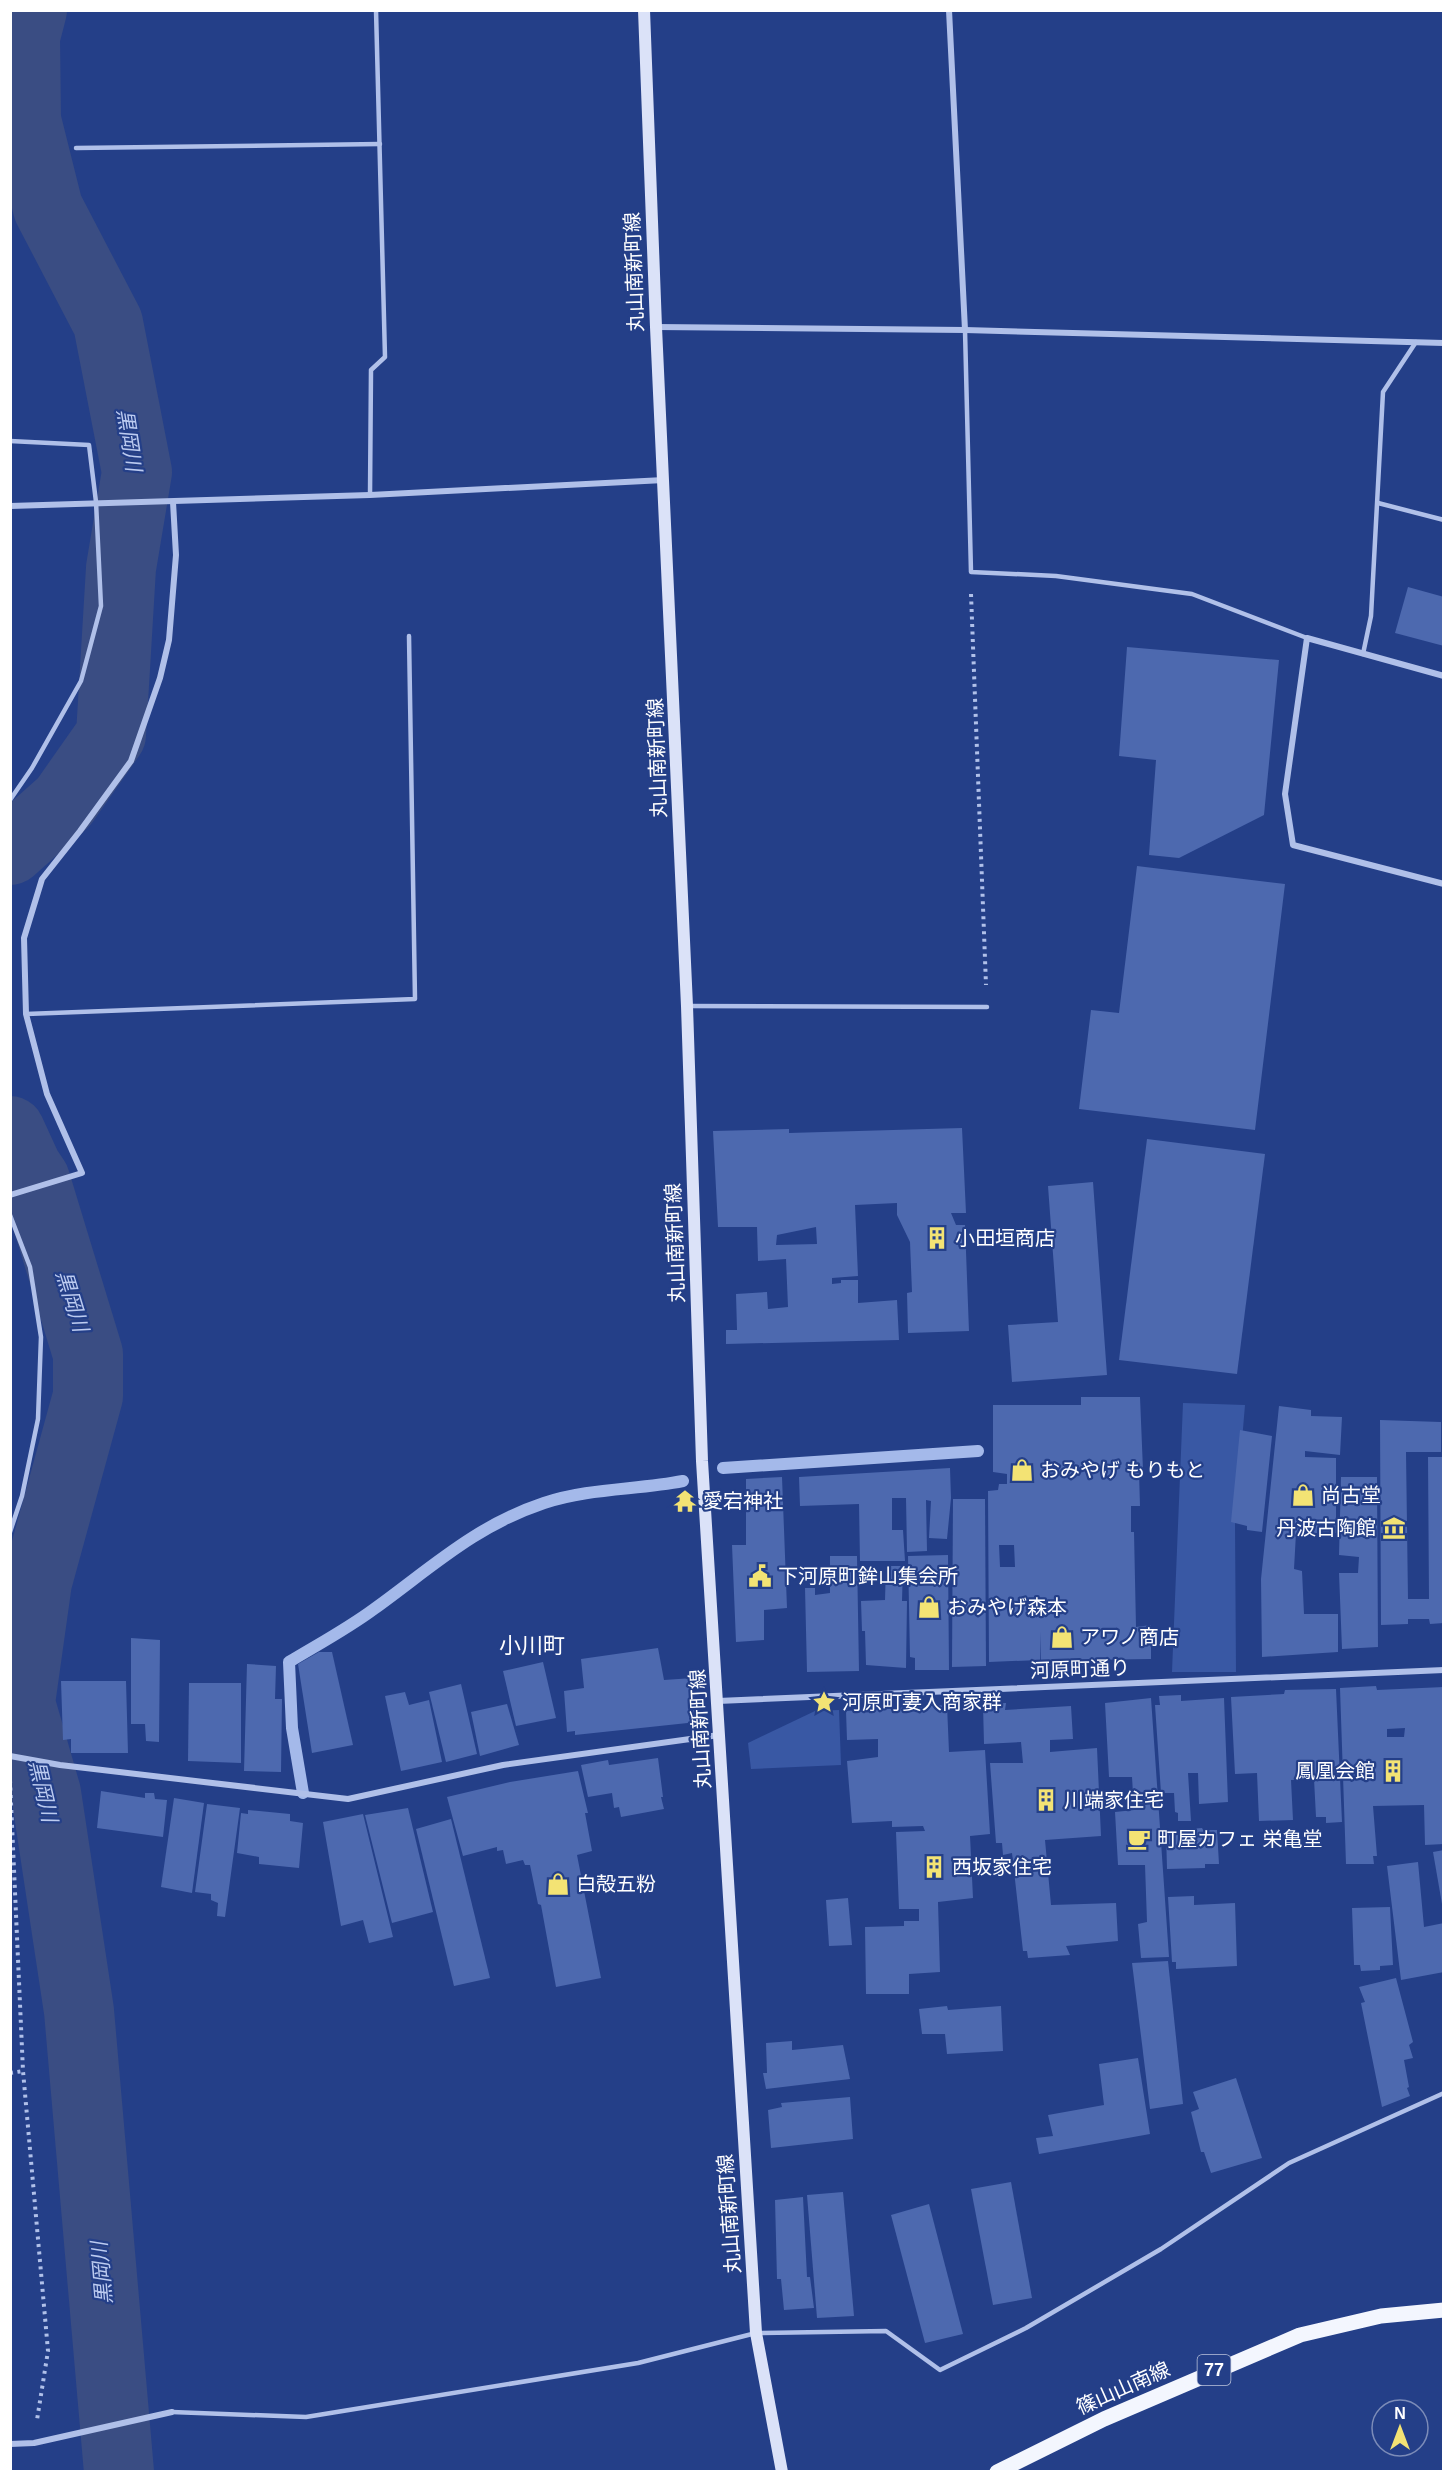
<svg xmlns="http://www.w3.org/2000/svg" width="1454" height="2482" font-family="Helvetica,'Noto Sans JP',sans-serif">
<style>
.green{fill:#3958a4}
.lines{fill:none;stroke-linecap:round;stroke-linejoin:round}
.stream{stroke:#a4b9ea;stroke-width:12}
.river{stroke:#3a4d83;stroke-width:70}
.building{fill:#4d69af;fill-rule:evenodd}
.path{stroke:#b0c0e9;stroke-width:4;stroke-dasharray:3 4.5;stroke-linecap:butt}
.lane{stroke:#b0c0e9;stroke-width:4.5}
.street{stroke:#b0c0e9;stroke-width:6}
.secondary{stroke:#dbe2f8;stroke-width:12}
.primary{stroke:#f3f6fe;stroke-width:15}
.labels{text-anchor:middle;stroke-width:4.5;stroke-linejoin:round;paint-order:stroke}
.shield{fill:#243f88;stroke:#bdc5db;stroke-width:1.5}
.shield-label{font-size:18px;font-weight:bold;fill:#fff}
.street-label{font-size:20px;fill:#fff;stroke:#243f88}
.poi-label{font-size:20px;fill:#fff;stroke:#243f88;text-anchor:start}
.water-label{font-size:21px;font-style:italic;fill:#bccbf0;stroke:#243f88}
.quarter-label{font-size:22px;fill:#fff;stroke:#243f88}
</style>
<rect width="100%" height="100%" fill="#243f88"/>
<g class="green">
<polygon points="1183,1403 1245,1405 1235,1524 1236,1672 1172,1672"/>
<polygon points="839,1710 841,1765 751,1769 748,1743 815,1711"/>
</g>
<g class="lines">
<g class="stream">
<polyline points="723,1468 978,1451"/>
<path d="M303,1793L292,1728L289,1662C317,1645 347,1629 374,1609C431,1568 475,1526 544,1503C589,1488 637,1490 683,1481"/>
</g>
<g class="river">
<polyline points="10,850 64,802 111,735 121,568 137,472 108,323 48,208 26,120 25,37 32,10"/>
<polyline points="10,1131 27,1168 35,1180 88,1354 88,1396 37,1582 20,1703 46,1793 79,2011 119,2472"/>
</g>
</g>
<g class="building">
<polygon points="1408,587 1444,597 1444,646 1395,633"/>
<polygon points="1127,647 1279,660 1264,815 1179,858 1149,855 1156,760 1119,756"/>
<polygon points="1137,866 1285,884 1255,1130 1079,1109 1091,1010 1119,1013"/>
<path d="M962,1128L966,1213H951L956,1225H965L969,1331L908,1333L907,1293L912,1292L910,1242L897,1215V1203L855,1205L858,1276L832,1278V1284L841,1283V1280H858V1303L897,1300L899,1340L726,1344V1330H737L736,1294L767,1292L768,1309L788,1307L786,1259L758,1261L757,1227H718L713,1131L789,1129V1133ZM816,1227L817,1244L776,1245L777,1235Z"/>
<polygon points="1147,1139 1265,1154 1237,1374 1119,1360"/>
<polygon points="1093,1182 1107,1375 1012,1382 1008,1325 1058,1322 1048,1186"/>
<path d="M1081,1397H1140L1143,1470L1139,1472L1140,1506H1131V1532H1134L1136,1627L1151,1625V1659L1084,1660V1666H1041L1040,1632V1660L989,1662L988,1491L998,1490L999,1484H1007V1474L993,1472V1405H1081ZM999,1545H1014L1015,1567H1000Z"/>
<polygon points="1279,1406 1311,1410 1311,1416 1342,1417 1340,1455 1305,1451 1305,1457 1336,1458 1336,1533 1296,1533 1294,1569 1302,1571 1304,1614 1338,1614 1338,1652 1262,1657 1261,1579"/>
<polygon points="1380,1420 1441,1422 1441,1452 1406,1452 1408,1599 1429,1599 1428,1457 1444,1457 1444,1623 1430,1624 1429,1619 1408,1619 1408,1624 1381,1625"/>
<polygon points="1240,1430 1272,1436 1262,1532 1247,1530 1247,1526 1231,1522"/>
<polygon points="950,1468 951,1498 947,1539 929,1538 931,1501 926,1500 927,1551 907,1552 906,1498 892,1498 892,1530 903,1530 905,1561 860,1561 859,1504 800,1506 799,1477"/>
<polygon points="782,1477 787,1608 764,1610 764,1640 736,1642 732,1545 746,1545 746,1479"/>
<polygon points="1341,1477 1377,1477 1378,1647 1342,1649 1339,1573 1358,1573 1359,1557 1339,1555"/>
<polygon points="953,1499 985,1499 986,1666 952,1667"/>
<polygon points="948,1555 949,1670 915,1670 915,1658 910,1657 908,1556"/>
<polygon points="830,1556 857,1556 859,1671 807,1672 805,1588 815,1588 815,1595 830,1593"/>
<polygon points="886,1566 903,1566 902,1601 907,1601 906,1668 866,1665 865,1631 862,1631 861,1601 885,1600"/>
<polygon points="131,1638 160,1640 159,1742 146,1741 145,1724 131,1724"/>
<polygon points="658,1648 664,1680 693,1678 697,1722 575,1735 575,1731 567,1732 564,1691 584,1688 581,1659"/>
<polygon points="319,1652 332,1652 353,1745 312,1753 298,1664"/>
<polygon points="543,1662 556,1718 516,1726 503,1671"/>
<polygon points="247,1664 276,1666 275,1699 282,1699 281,1772 244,1771"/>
<polygon points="61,1681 126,1681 128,1753 71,1753 71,1739 63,1740"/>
<polygon points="189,1683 241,1683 241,1763 188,1761"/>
<polygon points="461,1684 477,1754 446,1762 429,1692"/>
<path d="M1376,1686L1377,1690L1444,1687V1844L1425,1845L1424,1805L1373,1806L1377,1856H1373L1374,1864H1346L1340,1688ZM1405,1728L1404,1737H1387V1729Z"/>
<polygon points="1336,1689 1342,1822 1326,1823 1326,1817 1316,1817 1314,1779 1291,1780 1293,1820 1259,1821 1257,1773 1235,1774 1231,1697 1284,1694 1285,1690"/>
<polygon points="405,1692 409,1705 429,1700 442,1762 401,1771 385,1696"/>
<polygon points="1181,1695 1181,1701 1224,1698 1228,1802 1199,1804 1198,1773 1188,1773 1191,1821 1178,1821 1178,1813 1175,1812 1174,1793 1161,1793 1155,1705 1160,1705 1159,1696"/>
<polygon points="1151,1698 1169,1957 1141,1958 1138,1924 1147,1922 1145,1865 1118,1865 1115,1812 1134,1810 1132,1777 1109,1777 1105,1703"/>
<polygon points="1006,1703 1005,1710 1071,1706 1073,1739 1050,1740 1050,1752 1097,1748 1101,1836 1045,1840 1051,1905 1116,1903 1118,1941 1066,1946 1070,1955 1028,1958 1027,1951 1023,1951 1012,1853 1003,1855 1002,1843 996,1843 990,1763 1023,1763 1021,1742 984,1744 983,1705"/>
<polygon points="507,1704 519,1745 480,1756 471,1712"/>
<polygon points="947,1705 949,1752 985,1750 990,1834 970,1836 973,1898 938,1902 940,1972 909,1974 909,1994 866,1994 865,1927 904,1926 904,1921 919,1921 919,1909 899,1909 896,1832 925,1831 923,1826 892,1827 892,1821 852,1823 847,1761 878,1757 878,1739 847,1740 846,1711"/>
<polygon points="658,1758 663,1797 661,1797 664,1809 621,1817 619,1807 614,1808 612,1793 588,1797 581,1765 608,1760 609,1765"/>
<polygon points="578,1771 588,1813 585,1813 592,1851 577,1855 601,1978 556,1987 541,1905 538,1904 530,1865 525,1865 523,1860 506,1864 503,1850 497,1851 497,1847 463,1856 447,1797 510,1782"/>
<polygon points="101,1791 145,1798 145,1793 154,1793 155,1799 167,1800 163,1837 97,1828"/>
<polygon points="174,1798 204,1803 192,1893 161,1887"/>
<polygon points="207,1804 240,1808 225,1917 217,1916 218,1903 211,1900 211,1894 195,1892"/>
<polygon points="408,1808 433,1912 392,1923 365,1815"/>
<polygon points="248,1810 290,1814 290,1821 303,1823 299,1868 259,1864 259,1857 237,1853 241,1813 248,1814"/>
<polygon points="363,1814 393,1937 369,1943 363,1920 341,1926 323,1822"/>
<polygon points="451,1819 490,1978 454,1986 416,1829"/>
<polygon points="1202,1828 1203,1830 1217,1830 1219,1864 1205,1864 1205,1868 1167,1869 1166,1831"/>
<polygon points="1444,1850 1444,1904 1442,1904 1433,1852"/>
<polygon points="1418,1862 1424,1927 1444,1923 1444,1972 1401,1980 1387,1866"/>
<polygon points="1194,1896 1194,1905 1235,1903 1237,1966 1176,1969 1176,1962 1172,1962 1168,1897"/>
<polygon points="848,1898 852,1945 829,1946 826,1900"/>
<polygon points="1390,1907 1393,1965 1380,1966 1380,1970 1361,1971 1360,1965 1354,1965 1352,1908"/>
<polygon points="1168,1961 1183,2104 1150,2109 1132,1963"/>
<polygon points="1396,1978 1413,2042 1409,2045 1413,2058 1404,2060 1409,2087 1407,2088 1410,2096 1382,2107 1361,2003 1365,2002 1359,1987"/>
<polygon points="947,2006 948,2010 1001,2006 1003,2051 947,2054 945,2034 922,2034 919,2009"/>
<polygon points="792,2041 792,2050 843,2045 850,2079 766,2089 763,2073 767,2073 766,2043"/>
<polygon points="1138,2058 1150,2134 1039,2154 1036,2138 1053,2136 1048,2115 1104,2105 1099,2064"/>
<polygon points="1236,2078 1262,2158 1211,2173 1204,2152 1201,2152 1191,2112 1199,2109 1193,2092"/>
<polygon points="850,2097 853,2139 771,2148 768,2110 782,2107 781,2103"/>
<polygon points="1011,2182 1032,2298 993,2305 971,2189"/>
<polygon points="843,2192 854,2316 817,2318 807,2195"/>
<polygon points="803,2197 807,2277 810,2277 814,2308 784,2310 781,2279 777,2279 775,2200"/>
<polygon points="929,2204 963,2334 925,2343 891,2215"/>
</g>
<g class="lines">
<g class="path">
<polyline points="971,594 986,985"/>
<polyline points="10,1780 23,2071 48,2351 37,2420"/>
<polyline points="10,2073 23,2071"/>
</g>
<g class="lane">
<polyline points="76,148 380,144"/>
<polyline points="965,330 971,572 1056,576 1192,594 1307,638"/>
<polyline points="10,441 89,445 96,502 101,606 81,681 32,768 10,800"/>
<polyline points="370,495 371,370 385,357 376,10"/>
<polyline points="1378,503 1444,520"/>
<polyline points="1363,654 1371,616 1383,392 1416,342"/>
<polyline points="687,1006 987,1007"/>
<polyline points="26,1014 415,999 409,636"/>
<polyline points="10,1215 30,1267 41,1337 38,1419 22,1496 10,1532"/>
<polyline points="172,2412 306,2417 638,2363 756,2333 886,2331 940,2370 1026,2328 1161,2249 1289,2163 1444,2093"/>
</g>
<g class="street">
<polyline points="949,10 965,330"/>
<polyline points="656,327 965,330 1444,343"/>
<polyline points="10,506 370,495 664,480"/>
<polyline points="1444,676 1307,638 1285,794 1293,845 1444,884"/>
<polyline points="10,1195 82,1173 47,1094 26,1014 24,938 42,879 80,831 131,761 160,678 169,640 176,555 173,502"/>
<polyline points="718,1701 1444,1670"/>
<polyline points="10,1756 60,1765 348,1799 503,1765 719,1735"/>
<polyline points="10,2444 34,2443 172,2412"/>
</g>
<polyline class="secondary" points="644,10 656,327 687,1006 702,1461 756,2333 782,2472"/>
<polyline class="primary" points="997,2472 1104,2419 1300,2335 1381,2316 1444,2310"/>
</g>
<defs>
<g id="building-bare" transform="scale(1.8)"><path d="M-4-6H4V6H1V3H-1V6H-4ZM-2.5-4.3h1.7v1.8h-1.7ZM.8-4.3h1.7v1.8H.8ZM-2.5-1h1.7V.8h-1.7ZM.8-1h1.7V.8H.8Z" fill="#f3e374" stroke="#243f88" stroke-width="2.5" paint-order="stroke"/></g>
<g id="shop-bare" transform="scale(1.8)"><path d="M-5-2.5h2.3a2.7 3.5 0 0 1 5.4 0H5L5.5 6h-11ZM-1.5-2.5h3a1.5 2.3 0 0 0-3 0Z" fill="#f3e374" stroke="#243f88" stroke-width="2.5" paint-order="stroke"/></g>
<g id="temple-bare" transform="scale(1.8)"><path d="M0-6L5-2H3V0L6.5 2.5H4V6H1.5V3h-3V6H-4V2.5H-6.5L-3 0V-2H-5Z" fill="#f3e374" stroke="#243f88" stroke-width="2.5" paint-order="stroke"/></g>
<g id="museum-bare" transform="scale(1.8)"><path d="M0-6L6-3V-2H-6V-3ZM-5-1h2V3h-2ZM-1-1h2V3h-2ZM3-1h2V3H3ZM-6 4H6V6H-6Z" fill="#f3e374" stroke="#243f88" stroke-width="2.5" paint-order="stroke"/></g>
<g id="civic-bare" transform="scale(1.8)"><path d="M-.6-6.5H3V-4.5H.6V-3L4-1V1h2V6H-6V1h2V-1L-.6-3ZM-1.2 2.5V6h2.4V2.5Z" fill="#f3e374" stroke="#243f88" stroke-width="2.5" paint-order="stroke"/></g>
<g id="sight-bare" transform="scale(1.8)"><path d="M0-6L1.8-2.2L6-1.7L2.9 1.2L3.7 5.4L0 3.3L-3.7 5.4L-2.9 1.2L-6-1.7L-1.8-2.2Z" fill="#f3e374" stroke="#243f88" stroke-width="2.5" paint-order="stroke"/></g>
<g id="cafe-bare" transform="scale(1.8)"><path d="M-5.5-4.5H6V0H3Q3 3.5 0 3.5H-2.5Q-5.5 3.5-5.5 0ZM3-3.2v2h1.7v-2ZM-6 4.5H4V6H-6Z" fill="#f3e374" stroke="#243f88" stroke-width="2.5" paint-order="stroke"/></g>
</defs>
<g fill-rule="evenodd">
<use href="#building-bare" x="937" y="1238"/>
<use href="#shop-bare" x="1022" y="1470"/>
<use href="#shop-bare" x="1303" y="1495"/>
<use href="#temple-bare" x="685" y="1501"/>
<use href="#museum-bare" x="1394" y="1528"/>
<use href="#civic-bare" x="760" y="1576"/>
<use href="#shop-bare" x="929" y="1607"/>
<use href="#shop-bare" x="1062" y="1637"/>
<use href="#sight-bare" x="824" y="1702"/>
<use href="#building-bare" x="1393" y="1771"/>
<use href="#building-bare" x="1046" y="1800"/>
<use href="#cafe-bare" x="1139" y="1839"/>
<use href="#building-bare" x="934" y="1867"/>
<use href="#shop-bare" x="558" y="1884"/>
</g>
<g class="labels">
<rect class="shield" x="1197.5" y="2355" width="33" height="30" rx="4.5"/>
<g class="shield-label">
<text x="1214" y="2376">77</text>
</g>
<g class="street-label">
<text transform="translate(634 272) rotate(-92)" y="7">丸山南新町線</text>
<text transform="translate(657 758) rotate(-92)" y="7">丸山南新町線</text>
<text transform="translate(675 1243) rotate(-92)" y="7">丸山南新町線</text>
<text transform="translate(1080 1669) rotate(-2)" y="7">河原町通り</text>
<text transform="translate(700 1729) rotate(-93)" y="7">丸山南新町線</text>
<text transform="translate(729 2214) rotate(-94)" y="7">丸山南新町線</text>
<text transform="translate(1123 2388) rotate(-24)" y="7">篠山山南線</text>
</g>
<g class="poi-label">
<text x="955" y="1245">小田垣商店</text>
<text x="1040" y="1477">おみやげ もりもと</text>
<text x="1321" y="1502">尚古堂</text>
<text x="703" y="1508">愛宕神社</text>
<text x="1376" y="1535" text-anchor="end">丹波古陶館</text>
<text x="778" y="1583">下河原町鉾山集会所</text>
<text x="947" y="1614">おみやげ森本</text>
<text x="1080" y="1644">アワノ商店</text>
<text x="842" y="1709">河原町妻入商家群</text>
<text x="1375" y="1778" text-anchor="end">鳳凰会館</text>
<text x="1064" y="1807">川端家住宅</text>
<text x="1157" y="1846">町屋カフェ 栄亀堂</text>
<text x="952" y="1874">西坂家住宅</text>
<text x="576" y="1891">白殻五粉</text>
</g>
<g class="water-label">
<text transform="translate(129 440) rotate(81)" y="7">黒岡川</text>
<text transform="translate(72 1301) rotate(73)" y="7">黒岡川</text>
<text transform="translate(43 1791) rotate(77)" y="7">黒岡川</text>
<text transform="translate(102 2273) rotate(-95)" y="7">黒岡川</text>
</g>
<g class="quarter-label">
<text x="532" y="1653">小川町</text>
</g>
</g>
<rect width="1454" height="2482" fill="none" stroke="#ffffff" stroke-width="24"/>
<g transform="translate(1400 2428)"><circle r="28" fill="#243f88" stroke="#7c8cb8" stroke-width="1.5"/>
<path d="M0-4.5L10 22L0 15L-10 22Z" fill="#f3e374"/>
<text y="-9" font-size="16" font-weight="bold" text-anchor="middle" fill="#ffffff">N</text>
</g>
</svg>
